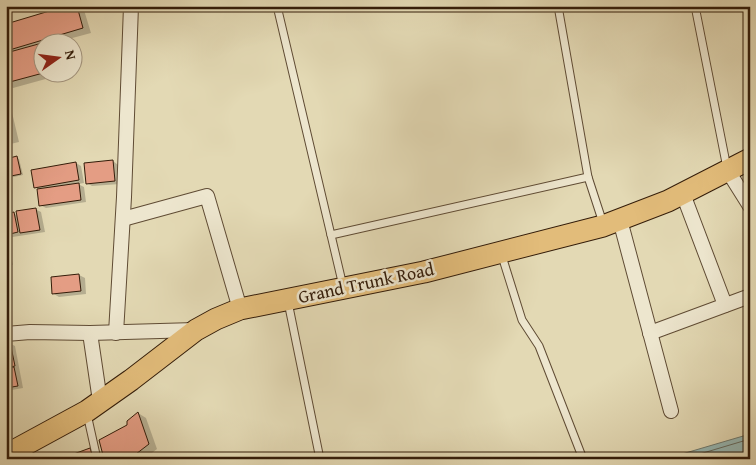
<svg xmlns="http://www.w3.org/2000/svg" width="756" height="465" font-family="'Gentium Book Plus',serif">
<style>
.water{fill:#97b9b5;stroke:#6f7a70}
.shadow{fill:#0003}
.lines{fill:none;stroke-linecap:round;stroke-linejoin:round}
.shore{stroke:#656a5f;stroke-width:1}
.building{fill:#e49d84;stroke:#331c09}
.lane-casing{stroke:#5f4b34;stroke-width:9}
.street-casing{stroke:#5f4b34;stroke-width:16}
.primary-casing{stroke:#331c09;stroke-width:23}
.lane{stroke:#ede6ce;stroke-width:7}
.street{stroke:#ede6ce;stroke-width:14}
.primary{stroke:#e2bc7a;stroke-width:21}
.labels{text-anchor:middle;stroke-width:5;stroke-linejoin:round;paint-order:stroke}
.street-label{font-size:18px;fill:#331c09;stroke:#ede6ce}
</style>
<rect width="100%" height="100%" fill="#e3d9b4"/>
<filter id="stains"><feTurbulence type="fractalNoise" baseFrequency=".004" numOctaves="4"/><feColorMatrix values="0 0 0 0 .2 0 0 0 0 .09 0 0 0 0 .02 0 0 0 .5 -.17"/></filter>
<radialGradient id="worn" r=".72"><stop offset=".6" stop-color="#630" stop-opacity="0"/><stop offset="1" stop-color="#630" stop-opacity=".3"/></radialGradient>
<polygon class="water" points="750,434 750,459 665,459"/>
<g class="shadow">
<polygon points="71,6 78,6 84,10 91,33 65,40 69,42 42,42 42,72 71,72 13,88 6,84 6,25"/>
<polygon points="72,48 79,70 72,72"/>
<polygon points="6,101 10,104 19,142 6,145"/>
<polygon points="17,158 19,159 23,175 9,178 7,177"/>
<polygon points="113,161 118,165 120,184 92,186 87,183"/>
<polygon points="76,163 81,166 84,183 78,184 84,187 86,202 46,208 40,205 38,189 35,187"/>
<polygon points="35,209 41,212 45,232 6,238 6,215 13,213 18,216"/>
<polygon points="6,243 8,244 13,265 6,266"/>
<polygon points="79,275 85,278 86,294 59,297 54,294 52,278"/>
<polygon points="9,343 15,346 23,388 6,391 6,344"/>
<polygon points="138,413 146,418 157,449 144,459 105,459"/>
</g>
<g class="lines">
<polyline class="shore" points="683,459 750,439"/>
</g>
<g class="building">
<polygon points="66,6 77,6 83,28 6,51 6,24"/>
<polygon points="42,43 42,72 47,72 6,83 6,53"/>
<polygon points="17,156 21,174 6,177 6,159"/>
<polygon points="113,160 115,181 86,184 84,163"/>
<polygon points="76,162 79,180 34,188 31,170"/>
<polygon points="79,183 81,200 39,206 37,189"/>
<polygon points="36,208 40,230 20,233 16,211"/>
<polygon points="14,212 18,232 6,235 6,214"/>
<polygon points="79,274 81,291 52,294 51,277"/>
<polygon points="6,342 10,342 15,366 6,368"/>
<polygon points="14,367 18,386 6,388 6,368"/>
<polygon points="138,412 149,444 136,454 138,457 104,459 99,440 127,425 127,421"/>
<polygon points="90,448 94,459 60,459"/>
</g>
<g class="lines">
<g class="lane-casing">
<g id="lane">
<polyline points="277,6 343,286"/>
<polyline points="558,6 588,177 603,223"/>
<polyline points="695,6 727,168"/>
<polyline points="331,235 588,177"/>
<polyline points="501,253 522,320 539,346 583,459"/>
<polyline points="288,302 320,459"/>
<polyline points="87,414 97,459"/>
</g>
</g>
<g class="street-casing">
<g id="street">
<polyline points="728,171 750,206"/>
<polyline points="683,194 725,305"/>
<polyline points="123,219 207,196 240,309"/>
<polyline points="620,220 671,411"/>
<polyline points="90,333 100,401"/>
<polyline points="116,333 124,197 131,6"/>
<polyline points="650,333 750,296"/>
<polyline points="6,334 30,332 90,333 195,330"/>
</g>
</g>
<g class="primary-casing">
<polyline id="primary" points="6,455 87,411 131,380 196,330 216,319 240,309 424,272 603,226 668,201 750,159"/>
</g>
<use href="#lane" class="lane"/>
<use href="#street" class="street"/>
<use href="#primary" class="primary"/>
</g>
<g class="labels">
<g class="street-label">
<text transform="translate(366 283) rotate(-12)" y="6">Grand Trunk Road</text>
</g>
</g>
<rect width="756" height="465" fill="none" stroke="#e3d9b4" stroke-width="25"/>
<rect x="8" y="8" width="741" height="450" fill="none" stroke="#331c09" stroke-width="2.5"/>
<rect x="12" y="12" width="731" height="440" fill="none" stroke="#331c09"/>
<g transform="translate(58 58) rotate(76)"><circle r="24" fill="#ede6ce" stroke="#a3957f"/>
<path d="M0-4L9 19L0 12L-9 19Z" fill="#8f2418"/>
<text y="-8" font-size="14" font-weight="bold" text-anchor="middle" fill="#331c09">N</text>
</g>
<rect width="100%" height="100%" filter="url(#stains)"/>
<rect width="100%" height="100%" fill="url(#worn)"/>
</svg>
